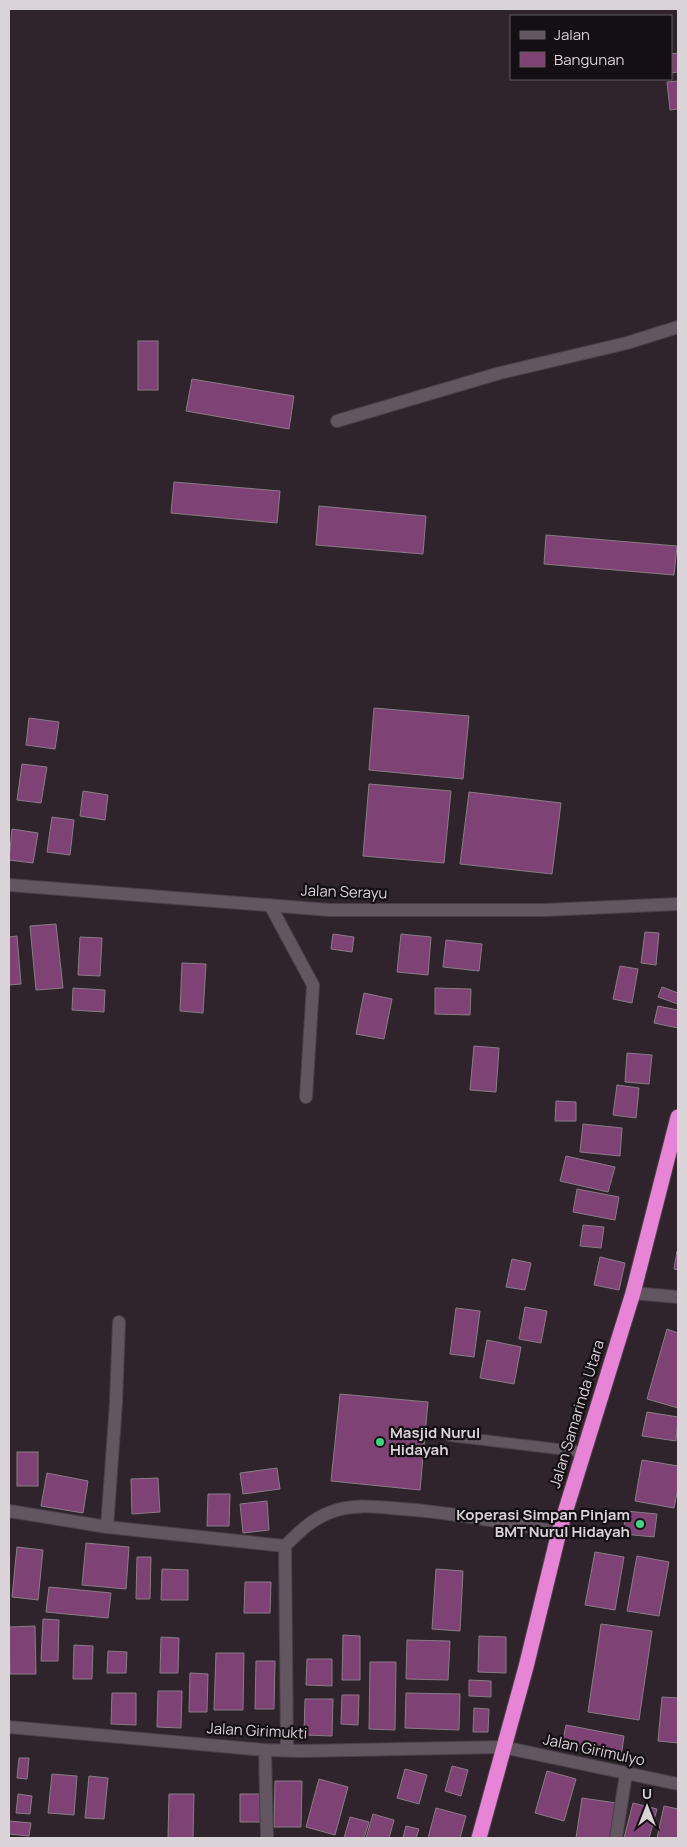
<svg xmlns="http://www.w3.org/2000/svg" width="687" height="1847" font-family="Manrope,sans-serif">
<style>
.building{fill:#7e4374;stroke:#897c86}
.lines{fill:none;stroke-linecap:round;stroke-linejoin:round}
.lane-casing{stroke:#4a4048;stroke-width:12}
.street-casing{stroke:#4a4048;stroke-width:14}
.secondary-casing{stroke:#4a4048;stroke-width:14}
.highway-casing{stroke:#4a4048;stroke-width:17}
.lane{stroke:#625660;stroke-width:10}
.street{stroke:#625660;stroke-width:12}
.secondary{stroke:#625660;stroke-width:12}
.highway{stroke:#e784d6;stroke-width:15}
.poi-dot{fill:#3ad77f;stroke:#140f13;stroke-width:2}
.labels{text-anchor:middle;stroke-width:4.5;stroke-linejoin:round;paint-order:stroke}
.street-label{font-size:15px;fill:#dad3d8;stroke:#140f13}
.poi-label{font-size:15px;font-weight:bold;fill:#dad3d8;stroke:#140f13;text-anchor:start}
</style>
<rect width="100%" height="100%" fill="#2f242c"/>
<g class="building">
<polygon points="678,53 678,72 671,73 671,54"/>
<polygon points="678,81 678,109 670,110 667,82"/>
<rect x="138" y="341" width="20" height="49"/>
<polygon points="192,379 294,396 289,429 186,411"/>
<polygon points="174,482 280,491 277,523 171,513"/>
<polygon points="319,506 426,516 423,554 316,545"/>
<polygon points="546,535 677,546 674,575 544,564"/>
<polygon points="374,708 469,716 463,779 369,770"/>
<polygon points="29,718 59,722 55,749 26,745"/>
<polygon points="22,764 47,767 41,803 17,800"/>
<polygon points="369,784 451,791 444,863 363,856"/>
<polygon points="83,791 108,795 105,820 80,816"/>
<polygon points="469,792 561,803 552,874 460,864"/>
<polygon points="52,817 74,820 70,855 47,852"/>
<polygon points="12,829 38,833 33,863 9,860"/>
<polygon points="56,924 63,988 36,990 30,926"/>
<polygon points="645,932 659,933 656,965 641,963"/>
<polygon points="333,934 354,937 352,952 331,949"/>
<polygon points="401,934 431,937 428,975 397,972"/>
<polygon points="17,936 21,984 9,985 9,937"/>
<polygon points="80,937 102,938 100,976 78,975"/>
<polygon points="446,940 482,944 479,971 443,967"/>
<polygon points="182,963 206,964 203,1013 180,1011"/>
<polygon points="620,966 638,969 632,1003 613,999"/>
<polygon points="662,987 678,993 678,1004 658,997"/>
<polygon points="73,988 105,990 104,1012 72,1010"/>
<polygon points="435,988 471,989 470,1015 435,1014"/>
<polygon points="364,993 392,999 384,1039 356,1034"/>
<polygon points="658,1006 678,1010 678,1028 654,1023"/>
<polygon points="474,1046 499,1048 496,1092 470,1090"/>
<polygon points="627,1053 652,1055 649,1084 625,1082"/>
<polygon points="617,1085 639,1088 636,1118 613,1115"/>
<polygon points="556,1101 576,1102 576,1121 555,1121"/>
<polygon points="583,1124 622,1128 620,1156 580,1152"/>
<polygon points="566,1156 615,1167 608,1192 560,1181"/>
<polygon points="577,1189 619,1197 615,1220 573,1212"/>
<polygon points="583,1225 604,1227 601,1248 580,1246"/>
<polygon points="677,1251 678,1251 678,1270 674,1269"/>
<polygon points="600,1257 625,1263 619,1290 594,1285"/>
<polygon points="512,1259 531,1263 525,1290 506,1287"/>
<polygon points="525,1307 547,1311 541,1343 519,1339"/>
<polygon points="456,1308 480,1311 474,1357 450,1354"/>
<polygon points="667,1329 678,1333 678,1408 647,1399"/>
<polygon points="487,1340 521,1347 514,1384 480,1378"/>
<polygon points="340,1394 428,1402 420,1490 331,1481"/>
<polygon points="647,1412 678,1417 676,1441 642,1436"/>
<rect x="17" y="1452" width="21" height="34"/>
<polygon points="642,1460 678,1466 678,1488 674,1508 635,1501"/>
<polygon points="277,1468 280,1489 243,1494 240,1473"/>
<polygon points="47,1473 88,1481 83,1513 41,1506"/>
<polygon points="158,1478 160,1512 132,1514 131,1479"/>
<polygon points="208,1494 230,1494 229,1526 207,1526"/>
<polygon points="267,1501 269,1530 243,1533 240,1504"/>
<polygon points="626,1511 657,1514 654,1537 623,1534"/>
<polygon points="86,1543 129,1547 126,1589 82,1585"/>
<polygon points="17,1547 43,1550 38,1600 12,1597"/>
<polygon points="595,1552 624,1557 615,1610 585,1605"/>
<polygon points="637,1556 669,1562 659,1616 627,1611"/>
<polygon points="137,1557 151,1557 150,1599 136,1599"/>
<polygon points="162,1569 188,1570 188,1600 161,1600"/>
<polygon points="436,1569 463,1571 460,1631 432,1629"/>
<polygon points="245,1582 271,1582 270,1613 244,1613"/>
<polygon points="49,1587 111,1593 108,1618 46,1612"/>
<polygon points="43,1619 59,1620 58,1661 41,1661"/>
<polygon points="601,1624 652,1631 639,1720 588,1712"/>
<polygon points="35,1626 36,1674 10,1674 9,1627"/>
<polygon points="343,1635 360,1636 360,1680 342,1680"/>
<polygon points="479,1636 506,1637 506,1673 478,1672"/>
<polygon points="161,1637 179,1638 178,1673 160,1673"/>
<polygon points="407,1640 450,1641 448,1680 406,1679"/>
<polygon points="74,1645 93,1646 92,1679 73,1679"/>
<polygon points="108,1651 127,1652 126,1673 107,1673"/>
<polygon points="216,1653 244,1653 243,1710 214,1710"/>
<polygon points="307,1659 332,1659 332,1686 306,1685"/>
<polygon points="256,1661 275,1661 274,1709 255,1709"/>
<polygon points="370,1662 396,1662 395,1730 369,1729"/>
<polygon points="190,1673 208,1674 207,1712 189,1712"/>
<polygon points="469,1680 491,1681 491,1697 469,1696"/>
<polygon points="158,1691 182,1691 181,1728 157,1727"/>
<polygon points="112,1693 136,1693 136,1725 111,1724"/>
<polygon points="406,1693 460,1694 459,1730 405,1728"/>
<polygon points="342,1695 359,1695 358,1725 341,1724"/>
<polygon points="662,1697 678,1698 678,1743 658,1741"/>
<polygon points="305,1699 333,1699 332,1736 304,1735"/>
<polygon points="474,1708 489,1709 488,1732 473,1732"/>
<polygon points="566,1725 624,1736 621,1757 562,1746"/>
<polygon points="19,1758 29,1758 27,1779 17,1778"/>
<polygon points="452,1766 468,1770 461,1796 445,1791"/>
<polygon points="405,1769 427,1775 419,1804 397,1798"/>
<polygon points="547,1771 576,1779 564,1821 535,1813"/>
<polygon points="52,1774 77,1776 74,1815 48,1813"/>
<polygon points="89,1776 108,1778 104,1819 85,1818"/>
<polygon points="319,1779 348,1787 335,1835 306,1827"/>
<polygon points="275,1781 302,1781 301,1827 274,1827"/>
<polygon points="18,1794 32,1796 30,1814 16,1813"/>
<polygon points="169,1794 194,1794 193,1838 168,1838"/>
<polygon points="240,1794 262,1794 261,1822 240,1822"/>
<polygon points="582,1798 617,1803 613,1838 576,1838"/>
<polygon points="633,1803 657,1809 649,1838 624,1838"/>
<polygon points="664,1806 678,1809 678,1838 657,1838"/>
<polygon points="436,1808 466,1816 460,1838 428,1838"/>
<polygon points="373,1814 394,1820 389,1838 366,1838"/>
<polygon points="350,1817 369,1822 364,1838 344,1838"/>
<polygon points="9,1821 31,1823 29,1836 9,1834"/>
<polygon points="406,1826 419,1829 416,1838 403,1838"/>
</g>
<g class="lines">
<g class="lane-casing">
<polyline id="lane" points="450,1436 583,1452"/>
</g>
<g class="street-casing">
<g id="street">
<polyline points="337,421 500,373 627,343 678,327"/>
<polyline points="9,885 330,910 545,910 678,904"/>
<polyline points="270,905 313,985 306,1097"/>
<polyline points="9,1511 107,1527 285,1546 287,1750"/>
<polyline points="107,1527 116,1403 119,1322"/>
<path d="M285,1546C299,1532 312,1519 331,1512C353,1503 379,1507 403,1509C455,1513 507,1523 559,1532"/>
<polyline points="9,1727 265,1750 302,1751 503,1747 678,1784"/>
<polyline points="265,1750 267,1838"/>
<polyline points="616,1838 626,1774"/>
</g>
</g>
<g class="secondary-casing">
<polyline id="secondary" points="633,1293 678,1297"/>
</g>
<g class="highway-casing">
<polyline id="highway" points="479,1838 526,1667 559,1532 633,1293 678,1117"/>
</g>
<use href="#lane" class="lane"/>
<use href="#street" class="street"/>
<use href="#secondary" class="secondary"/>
<use href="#highway" class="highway"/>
</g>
<g class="poi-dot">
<circle cx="380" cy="1442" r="5"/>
<circle cx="640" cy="1524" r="5"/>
</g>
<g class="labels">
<g class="street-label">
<text transform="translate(344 892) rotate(2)" y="5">Jalan Serayu</text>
<text transform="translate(577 1414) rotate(-73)" y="5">Jalan Samarinda Utara</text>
<text transform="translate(257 1731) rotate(3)" y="5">Jalan Girimukti</text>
<text transform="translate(594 1750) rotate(12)" y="5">Jalan Girimulyo</text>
</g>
<g class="poi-label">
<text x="390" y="1438">Masjid Nurul<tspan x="390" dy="17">Hidayah</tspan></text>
<text x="630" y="1520" text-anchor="end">Koperasi Simpan Pinjam<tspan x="630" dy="17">BMT Nurul Hidayah</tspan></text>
</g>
</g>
<rect width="687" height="1847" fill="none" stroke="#dad3d8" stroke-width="20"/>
<rect x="510" y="15" width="162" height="65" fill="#140f13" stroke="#635d62"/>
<rect x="520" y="31" width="25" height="8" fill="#625660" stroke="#635d62"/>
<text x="554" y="40" font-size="15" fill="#dad3d8">Jalan</text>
<rect x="520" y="52" width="25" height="15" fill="#7e4374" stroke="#635d62"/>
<text x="554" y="65" font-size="15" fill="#dad3d8">Bangunan</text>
<g transform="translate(647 1807)" stroke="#140f13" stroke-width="4" paint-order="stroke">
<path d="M0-4L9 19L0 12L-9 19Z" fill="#dad3d8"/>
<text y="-8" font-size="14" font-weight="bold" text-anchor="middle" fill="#dad3d8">U</text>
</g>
</svg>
